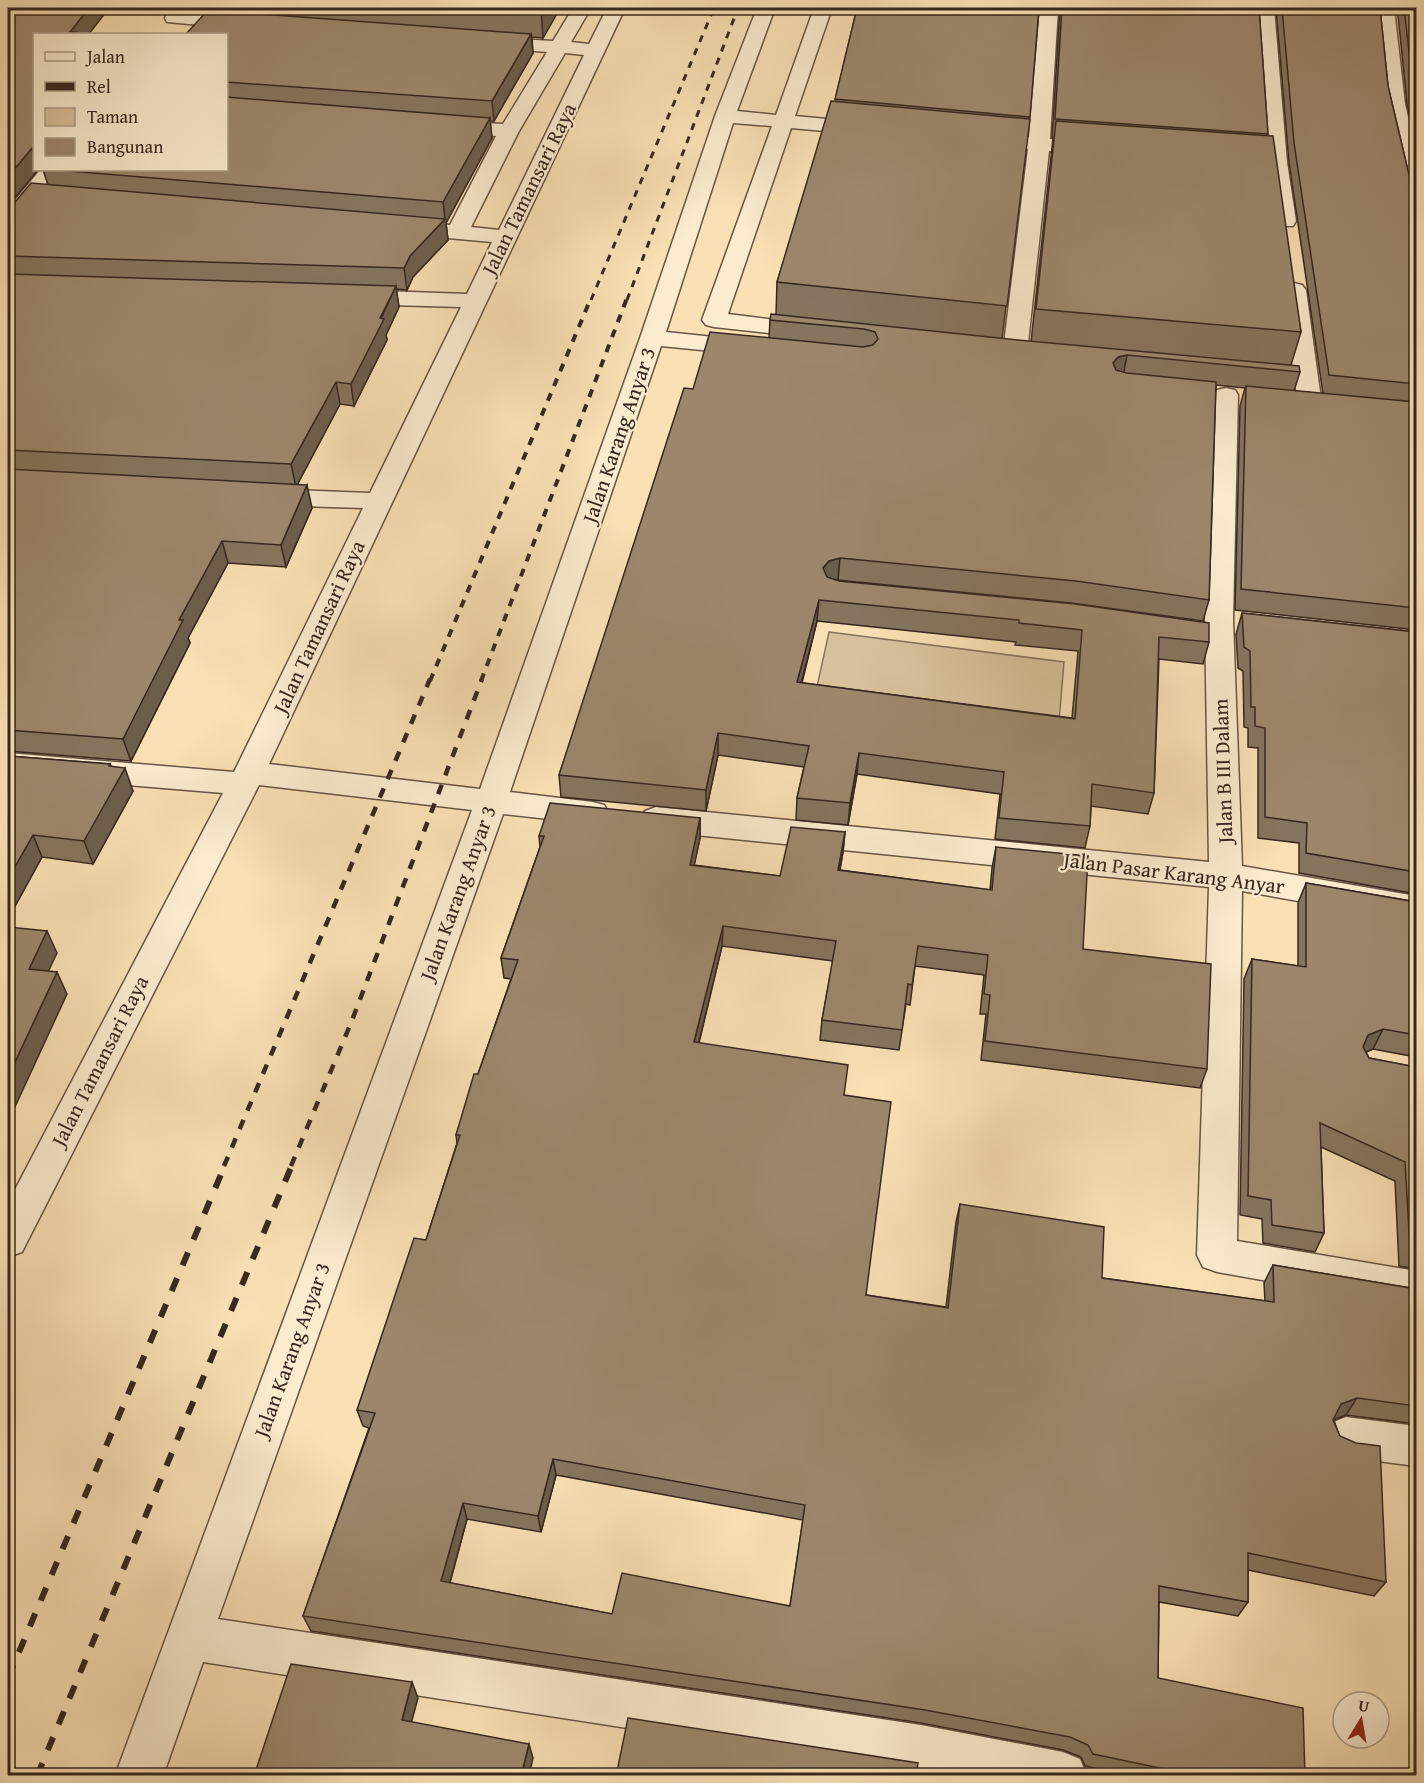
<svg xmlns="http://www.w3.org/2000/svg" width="1424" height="1783" font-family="'Gentium Book Plus',serif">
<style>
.green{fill:#d8c19b;stroke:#88745c;stroke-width:1.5}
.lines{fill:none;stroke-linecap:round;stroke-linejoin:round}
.minor-casing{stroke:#685544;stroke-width:3}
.minor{fill:#fbebcf;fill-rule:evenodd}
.rail-far3{stroke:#37271e;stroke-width:3;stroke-dasharray:7 7;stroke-linecap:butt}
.rail-far2{stroke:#37271e;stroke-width:4;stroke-dasharray:8 8;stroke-linecap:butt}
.rail-far1{stroke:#37271e;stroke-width:4.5;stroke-dasharray:10 10;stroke-linecap:butt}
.rail{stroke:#37271e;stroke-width:6;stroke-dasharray:14 14;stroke-linecap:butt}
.wall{fill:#86745e;stroke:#37271e;stroke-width:1.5;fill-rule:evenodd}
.shaded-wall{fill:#6d5e4c;stroke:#37271e;stroke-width:1.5}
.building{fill:#9c876d;stroke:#37271e;stroke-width:1.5;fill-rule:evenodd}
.labels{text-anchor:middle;stroke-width:4.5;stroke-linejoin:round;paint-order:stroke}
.street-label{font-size:21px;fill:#37271e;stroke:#fbebcf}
</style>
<rect width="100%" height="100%" fill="#f9e0b5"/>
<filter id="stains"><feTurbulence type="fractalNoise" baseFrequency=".00333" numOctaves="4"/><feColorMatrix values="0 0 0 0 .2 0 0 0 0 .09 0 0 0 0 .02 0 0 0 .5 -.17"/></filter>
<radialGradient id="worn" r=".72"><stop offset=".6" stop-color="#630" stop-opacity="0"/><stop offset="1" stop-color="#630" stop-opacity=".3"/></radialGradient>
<polygon class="green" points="829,632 1064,662 1058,733 814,700"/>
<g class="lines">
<g class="minor-casing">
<g id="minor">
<path d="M573,8H591L571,42L589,44L607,8H625L269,764L480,789L640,338L715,116L757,8H775L737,111L776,115L814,8H832L795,116L869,123L876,125L879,129L876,133L869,135L791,128L728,314L823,326L827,331L823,336L815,338L714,327L706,325L702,320L772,126L733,123L666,332L752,341L760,343L764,348L760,353L752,355L661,346L510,792L593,802L604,805L609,813L604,821L593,824L503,814L218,1619L921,1725L1063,1752L1080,1759L1087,1776H936L203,1662L163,1776H115L472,810L259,785L22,1252L8,1257V1203L223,793L8,775V753L234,772L363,508L267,505L258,503L254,497L258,491L267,489L370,493L461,307L354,304L346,302L342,297L346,292L354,290L467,294L492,242L403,234L395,232L392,227L395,222L403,220L450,225L496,136L447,133L440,131L437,127L440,123L447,121L503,124L547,52L487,47L480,45L478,41L480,37L553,41ZM565,53L584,55L499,230L471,227L519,131Z"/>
<polygon points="1040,8 1058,8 1050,139 1096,143 1103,145 1106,149 1103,153 1096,155 1049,151 1027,352 1023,357 1015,359 1007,357 1003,352 1028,149 983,145 976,143 973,139 976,135 983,133 1029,137"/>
<polygon points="1256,8 1274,8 1287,162 1296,221 1293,226 1277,226 1274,221 1267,162"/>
<polygon points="1376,8 1394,8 1405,104 1416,152 1416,200 1408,199 1405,194 1385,104"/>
<polygon points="174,12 244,17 253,23 244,29 167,22 165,18 167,14"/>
<polygon points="40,170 62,170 16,227 8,228 8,209"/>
<polygon points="1294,283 1302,285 1306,290 1321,399 1318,404 1309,406 1300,404 1295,385 1245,379 1242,374 1245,369 1254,367 1293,370 1282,290 1286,285"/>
<polygon points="1226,388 1235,390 1238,395 1233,620 1242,866 1416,896 1416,922 1242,891 1237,1241 1416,1271 1416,1307 1217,1272 1203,1267 1197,1255 1209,887 656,831 645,827 640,819 645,811 656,807 1209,862 1205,620 1214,395 1217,390"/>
<polygon points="1346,1417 1416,1426 1416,1466 1346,1457 1331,1451 1325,1437 1331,1423"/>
</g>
</g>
<use href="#minor" class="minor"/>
<g class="rail-far3">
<polyline points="591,300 714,8"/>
<polyline points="627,300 738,8"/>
</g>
<g class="rail-far2">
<polyline points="430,681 591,298"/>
<polyline points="481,681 627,298"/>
</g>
<g class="rail-far1">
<polyline points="224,1166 430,679"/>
<polyline points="291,1166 351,1023 482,679"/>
</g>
<g class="rail">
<polyline points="8,1678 225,1165"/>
<polyline points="37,1776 292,1165"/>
</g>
</g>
<g class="wall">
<polygon points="224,8 560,8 543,38 532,37 533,53 494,121 490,121 492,138 446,223 448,240 413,277 407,290 396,289 399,307 386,335 387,340 354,406 340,404 297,485 312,508 286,567 228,563 188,638 190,643 131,761 8,751 8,208 11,207 48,185 43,170 226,170 226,34"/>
<path d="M857,8H1041H1039L1029,118L1002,339L1031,342L1053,138H1052L1060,8H1259L1268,136L1301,332L1291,365L1300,372L1294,391L1323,394L1289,162L1276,8H1273H1380L1388,86L1409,175L1414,182H1416V896V894L1299,873V843L1258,838V748L1248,747V728L1244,727L1243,671L1238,668L1236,634L1242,613L1416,632V630L1235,610L1240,406L1245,388L1216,385L1209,600L1203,621L1071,603L837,580L1209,642L1203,664L1159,659L1154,793L1148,814L1091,806L1090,826L1085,848L995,839L1000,794L857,774L848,825L796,820L797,798L804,767L718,755L706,811L561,797L559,775L693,389L769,338L770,320L776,314L777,282L835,101ZM817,621L1016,642L1015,645L1078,651L1072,718L802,683Z"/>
<polygon points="1400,8 1416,8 1416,144 1407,104 1398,15"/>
<polygon points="8,756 110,764 111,766 133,791 93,864 42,857 8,919"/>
<path d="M700,818V838L694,865L780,876L845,832L843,852L840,870L990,890L992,868L996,847L1083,949L1207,1069L1200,1088L981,1060L986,1014H980L984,975L915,966L910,1005L906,1004L899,1050L820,1040L822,1020L833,961L722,946L699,1043L844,1095L866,1295L946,1307L956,1222L960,1204L1102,1278L1265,1301L1264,1283L1273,1265L1416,1289V1425V1424L1346,1415L1334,1420L1386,1582L1374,1596L1248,1570V1602L1238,1616L1159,1602L1158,1678L1305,1776H1131L1085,1766L1081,1757L1063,1750L921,1723L311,1631L303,1616L369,1428L363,1426L357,1410L426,1240L457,1143L456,1135L478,1074L511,979L504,978L501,958L540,847L539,836ZM556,1475L803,1520L790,1606L612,1614L450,1583L467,1519L541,1532Z"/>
<polygon points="1306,883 1416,902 1416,1057 1373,1049 1366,1052 1369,1058 1416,1067 1416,1269 1399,1266 1395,1181 1321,1147 1324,1233 1315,1252 1263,1243 1262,1219 1240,1215 1244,979 1252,959 1298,966 1298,903"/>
<polygon points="1416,1575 1416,1603 1414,1578"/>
</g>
<g class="shaded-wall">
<polygon points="89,8 109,8 89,34 71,34 70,32"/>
<polygon points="541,8 560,8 543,38"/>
<polygon points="531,34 533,53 494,121 492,101"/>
<polygon points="490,118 492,138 446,223 448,240 413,277 407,290 404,268 410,256 445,219 443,202"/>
<polygon points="32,148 34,156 34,170 38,170 8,206 8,177"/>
<polygon points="396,286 399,307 386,335 387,340 354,406 351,384"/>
<polygon points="1127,355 1123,376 1114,378 1113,363 1118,357"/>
<polygon points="336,382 340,404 296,487 291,464"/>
<polygon points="307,485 312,508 286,567 281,545"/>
<polygon points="222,541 228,563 188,638 190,643 131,761 123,739 179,620"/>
<polygon points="840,558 838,580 827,583 823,568 829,561"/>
<polygon points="819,600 817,621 796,703 797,682"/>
<polygon points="718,733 718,755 706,811 706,790"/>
<polygon points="859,753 857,774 848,825 850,803"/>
<polygon points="110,764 117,782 125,768 133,791 93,864 84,841"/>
<polygon points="700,818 700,838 690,885 690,865"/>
<polygon points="845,832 843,852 836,890 838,870"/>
<polygon points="33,835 42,857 8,919 8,879"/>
<polygon points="723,926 722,946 694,1062 694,1042"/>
<polygon points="47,931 57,953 39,991 29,969"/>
<polygon points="57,972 67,994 8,1122 8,1077"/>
<polygon points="1383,1029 1373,1049 1359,1055 1368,1035"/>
<polygon points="1357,1398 1346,1415 1330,1421 1341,1404"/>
<polygon points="553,1459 556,1475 541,1532 538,1516"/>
<polygon points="463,1503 467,1519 446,1596 441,1581"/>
<polygon points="412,1682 418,1698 408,1735 402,1720"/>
<polygon points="529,1744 533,1758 529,1776 521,1776"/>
</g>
<g class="building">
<polygon points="8,8 89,8 70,32 76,32 74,34 34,34 34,148 32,148 8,177"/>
<polygon points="857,8 1039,8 1030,117 835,99"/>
<polygon points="1062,8 1259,8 1268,134 1055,119"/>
<polygon points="1282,8 1380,8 1388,86 1409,175 1414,182 1416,182 1416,384 1329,375 1294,143"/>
<polygon points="1404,8 1416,8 1416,100 1413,85"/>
<polygon points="208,10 531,34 492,101 226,82 226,34 186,34"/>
<polygon points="226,97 490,118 443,202 57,170 226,170"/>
<polygon points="831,101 1030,119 1007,306 777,282"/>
<polygon points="1056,121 1273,136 1301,332 1036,309"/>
<polygon points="31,183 445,219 410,256 404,268 8,256 8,208 11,207"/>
<polygon points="8,274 396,286 380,318 384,319 351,384 336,382 291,464 8,450"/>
<path d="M771,314L1018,340L1299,366L1300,372L1127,355L1118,357L1113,363L1116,370L1127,373L1216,382L1209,600L1076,581L840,558L829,561L823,568L827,577L839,581L1075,604L1209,623V642L1159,637L1154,793L1092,784L1090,826L999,818L1004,772L859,753L850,803L797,798L809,746L718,733L706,790L559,775L684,388L693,389L710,332L863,347L873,345L878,339L875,332L864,329L770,320ZM819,600L1019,620V623L1082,630L1075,719L797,682Z"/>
<polygon points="1246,386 1416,402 1416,608 1241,589"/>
<polygon points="8,469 307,485 281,545 222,541 179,620 183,620 123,739 8,730"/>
<polygon points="1242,613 1416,632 1416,872 1306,853 1307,823 1265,817 1265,728 1255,726 1255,707 1251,707 1250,651 1244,647"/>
<polygon points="8,756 110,764 109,766 125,768 84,841 33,835 8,879"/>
<path d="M550,803L700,818L690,865L780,876L791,827L845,832L838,870L992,890L996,847L1088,856L1083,949L1211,964L1207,1069L985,1041L990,995L984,994L988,955L918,946L912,985L908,984L902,1030L822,1020L836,941L723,926L694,1042L848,1065L844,1095L891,1102L866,1295L948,1308L960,1204L1104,1227L1102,1278L1274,1302L1273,1265L1416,1289V1406L1357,1398L1341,1404L1333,1420L1340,1436L1356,1443L1380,1446L1386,1582L1248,1553V1602L1159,1586L1158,1678L1303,1708L1305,1776H1198L1093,1754L1088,1745L1070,1737L925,1710L303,1616L375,1413L357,1410L414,1238L426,1240L460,1135H456L474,1074H478L518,960L501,958L544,836H539ZM553,1459L805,1505L790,1606L622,1573L612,1614L441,1581L463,1503L538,1516Z"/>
<polygon points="1306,883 1416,902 1416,1035 1383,1029 1368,1035 1363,1047 1369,1058 1416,1067 1416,1249 1410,1248 1405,1162 1320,1123 1324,1233 1272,1225 1271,1200 1248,1196 1252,959 1306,967"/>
<polygon points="8,927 47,931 29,969 57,972 8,1077"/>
<polygon points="291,1664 412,1682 402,1720 529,1744 521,1776 254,1776"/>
<polygon points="628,1718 918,1763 916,1776 616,1776"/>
</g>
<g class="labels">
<g class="street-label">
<text transform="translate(529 189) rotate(-64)" y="7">Jalan Tamansari Raya</text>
<text transform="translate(619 435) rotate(-71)" y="7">Jalan Karang Anyar 3</text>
<text transform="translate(319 627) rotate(-65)" y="7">Jalan Tamansari Raya</text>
<text transform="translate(1223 771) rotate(-92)" y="7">Jalan B III Dalam</text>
<text transform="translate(1174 873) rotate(7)" y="7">Jalan Pasar Karang Anyar</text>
<text transform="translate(458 893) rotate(-70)" y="7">Jalan Karang Anyar 3</text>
<text transform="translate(100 1061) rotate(-63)" y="7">Jalan Tamansari Raya</text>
<text transform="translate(292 1350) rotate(-70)" y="7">Jalan Karang Anyar 3</text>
</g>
</g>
<rect width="1424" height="1783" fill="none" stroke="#f9e0b5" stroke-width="30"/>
<rect x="9" y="9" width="1406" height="1765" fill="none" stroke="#37271e" stroke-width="3"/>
<rect x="15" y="15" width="1394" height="1753" fill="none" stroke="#37271e" stroke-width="1.5"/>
<rect x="33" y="33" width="195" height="138" fill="#fbebcf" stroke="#ad9d88" stroke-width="1.5"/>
<rect x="45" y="52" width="30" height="9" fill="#fbebcf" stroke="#ad9d88" stroke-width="1.5"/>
<text x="87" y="63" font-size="18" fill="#37271e">Jalan</text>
<rect x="45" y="82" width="30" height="9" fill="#37271e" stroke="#ad9d88" stroke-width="1.5"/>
<text x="87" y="93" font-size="18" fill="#37271e">Rel</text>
<rect x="45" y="108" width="30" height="18" fill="#d8c19b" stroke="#ad9d88" stroke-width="1.5"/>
<text x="87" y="123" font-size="18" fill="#37271e">Taman</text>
<rect x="45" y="138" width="30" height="18" fill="#9c876d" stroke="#ad9d88" stroke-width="1.5"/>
<text x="87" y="153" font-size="18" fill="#37271e">Bangunan</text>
<g transform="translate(1361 1720) rotate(11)"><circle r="28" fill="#fbebcf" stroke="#ad9d88" stroke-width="1.5"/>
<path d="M0-4.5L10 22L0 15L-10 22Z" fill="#8f2418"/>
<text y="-9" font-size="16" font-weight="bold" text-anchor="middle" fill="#37271e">U</text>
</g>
<rect width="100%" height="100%" filter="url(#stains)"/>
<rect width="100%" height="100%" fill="url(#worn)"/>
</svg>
